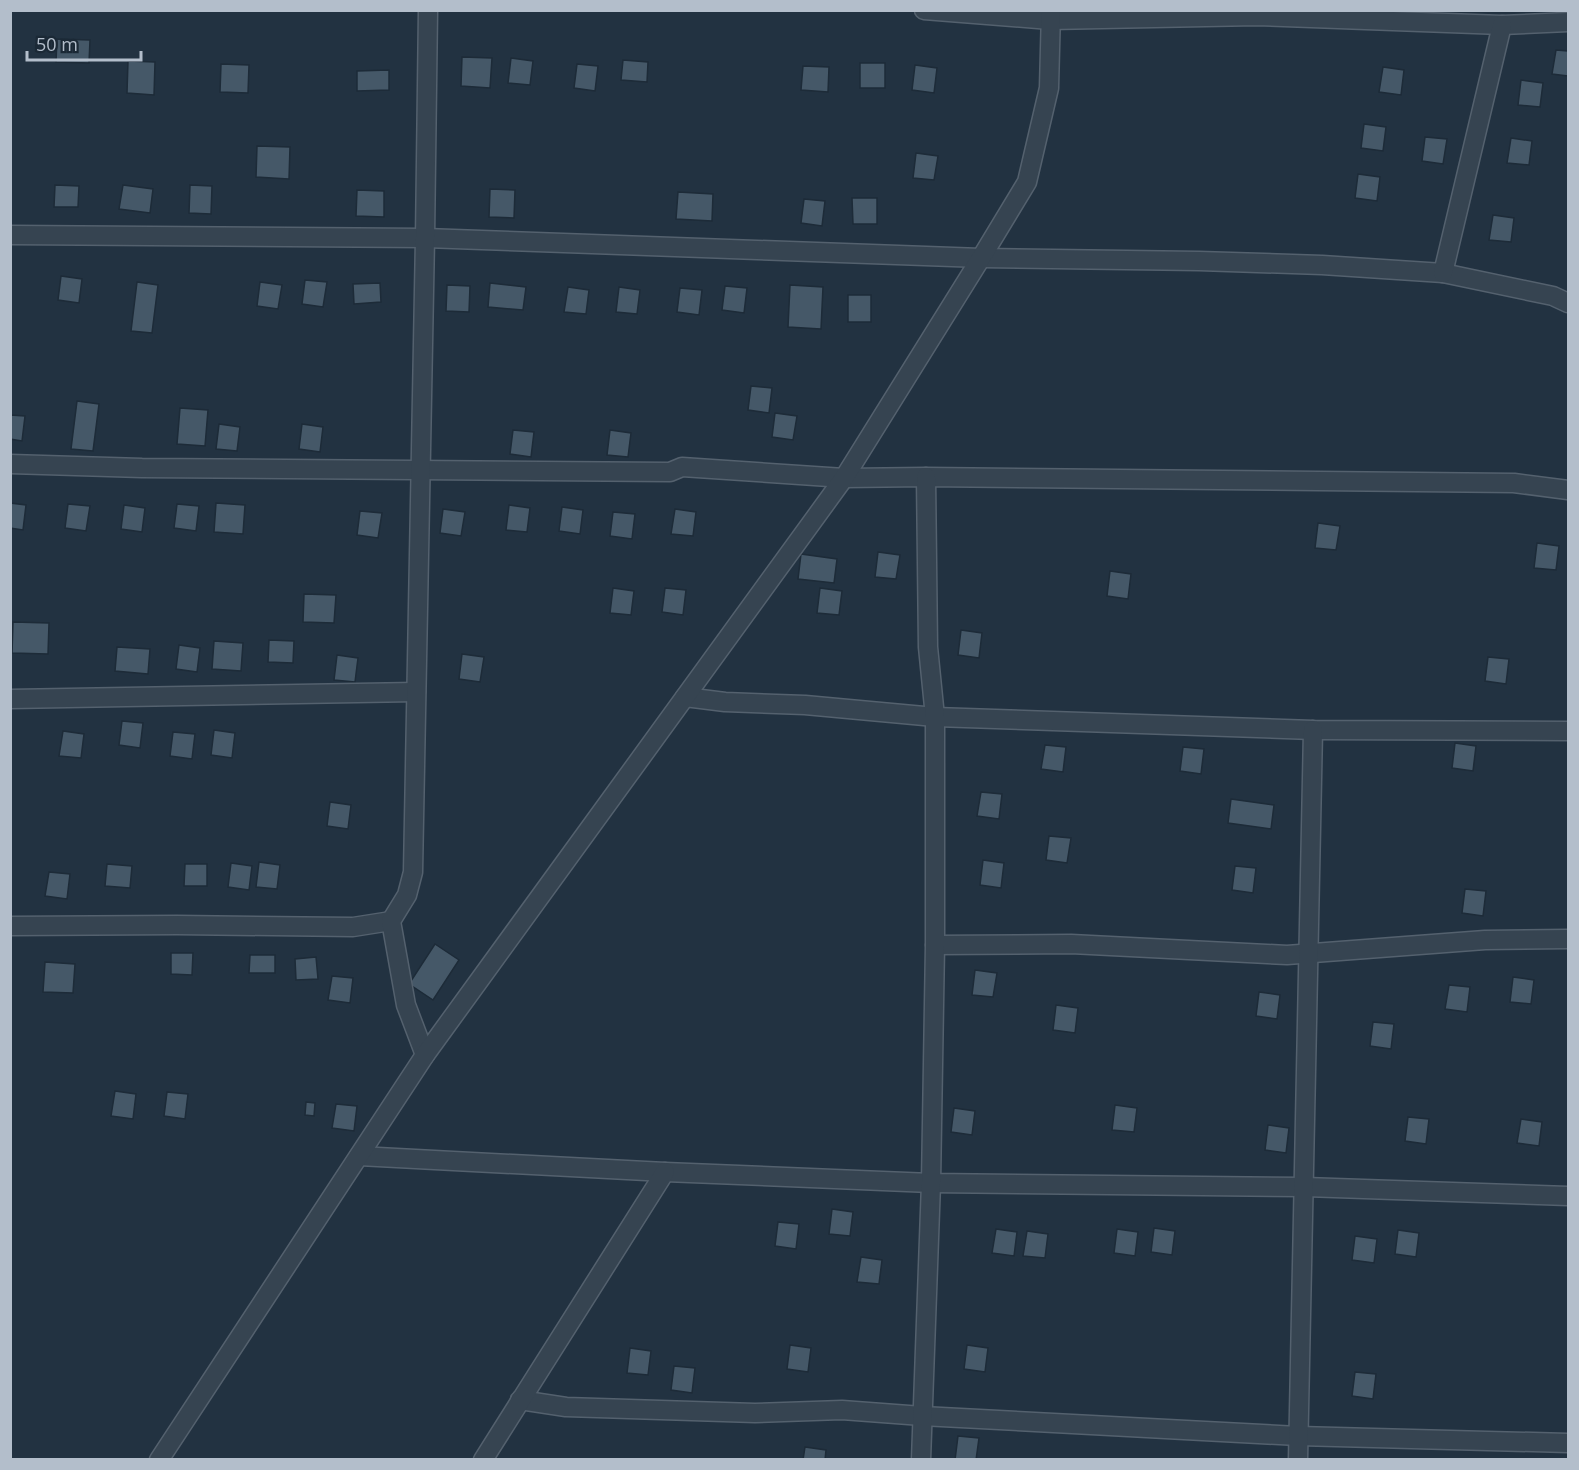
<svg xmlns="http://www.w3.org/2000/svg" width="1579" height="1470" font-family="'Open Sans',sans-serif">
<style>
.building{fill:#455868;stroke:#1d2b38;stroke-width:1.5}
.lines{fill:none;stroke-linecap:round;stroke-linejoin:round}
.minor-casing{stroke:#54616e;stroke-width:21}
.minor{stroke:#364451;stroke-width:18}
</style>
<rect width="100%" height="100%" fill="#223241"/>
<g class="building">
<polygon points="57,39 90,40 89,63 56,62"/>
<polygon points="1556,50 1568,51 1568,76 1552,74"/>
<polygon points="462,57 492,58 490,88 461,86"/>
<polygon points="511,58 533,61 530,85 508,83"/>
<polygon points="623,60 648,62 647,82 621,80"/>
<polygon points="128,61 155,62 154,95 127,93"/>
<rect x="860" y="63" width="25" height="25"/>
<polygon points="221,64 249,65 248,93 220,92"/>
<polygon points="577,64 598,66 595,91 574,88"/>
<polygon points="915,65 937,68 934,93 912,90"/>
<polygon points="803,66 829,67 828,92 801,90"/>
<polygon points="1383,67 1404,70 1401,95 1379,92"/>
<polygon points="389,70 389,90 357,91 357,71"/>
<polygon points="1521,80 1543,83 1540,107 1518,105"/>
<polygon points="1364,124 1386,127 1383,151 1361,148"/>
<polygon points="1425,137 1447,139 1443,164 1422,161"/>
<polygon points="1511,138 1532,141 1529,165 1507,163"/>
<polygon points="257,146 290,147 289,179 256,177"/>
<polygon points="916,153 938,156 934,180 913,178"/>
<polygon points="1358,174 1380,177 1377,201 1355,198"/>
<polygon points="55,185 79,186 78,207 54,207"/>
<polygon points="123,185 153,189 150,213 119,209"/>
<polygon points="190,185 212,186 211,214 189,213"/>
<polygon points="490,189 515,190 514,218 489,217"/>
<polygon points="357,190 384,191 384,217 356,216"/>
<polygon points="678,192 713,194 712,221 676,219"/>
<polygon points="852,198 877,198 877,224 853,224"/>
<polygon points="804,199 825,201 822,226 801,223"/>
<polygon points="1493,215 1514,218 1511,242 1489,240"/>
<polygon points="61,276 82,279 79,303 58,300"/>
<polygon points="305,280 327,282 323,307 302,304"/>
<polygon points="137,282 158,285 152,333 131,331"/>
<polygon points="260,282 282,285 278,309 257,306"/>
<polygon points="380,283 381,302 354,304 353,284"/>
<polygon points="490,283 526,287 523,310 488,307"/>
<polygon points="447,285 470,286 469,312 446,311"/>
<polygon points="790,285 823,287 821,329 788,327"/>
<polygon points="725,286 747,288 744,313 722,310"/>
<polygon points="568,287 589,290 586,314 564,312"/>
<polygon points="619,287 640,290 637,314 616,312"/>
<polygon points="680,288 702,290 699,315 677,312"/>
<rect x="848" y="295" width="23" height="27"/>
<polygon points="751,386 772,388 769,413 748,410"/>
<polygon points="77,401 99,404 93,451 71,449"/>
<polygon points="180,408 208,410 205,446 177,444"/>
<polygon points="775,413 797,416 793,440 772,437"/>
<polygon points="10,415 25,416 22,441 10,439"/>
<polygon points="219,424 240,427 237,451 216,449"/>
<polygon points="302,424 323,427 320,452 299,449"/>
<polygon points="513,430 534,432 531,457 510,454"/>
<polygon points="610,430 631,433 628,457 607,455"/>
<polygon points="10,503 26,505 23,530 10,528"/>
<polygon points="216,503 245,505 243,534 214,532"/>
<polygon points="68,504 90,506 86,531 65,528"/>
<polygon points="177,504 199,506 196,531 174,528"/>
<polygon points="124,505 145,508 142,532 121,529"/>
<polygon points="509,505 530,508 527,532 506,530"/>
<polygon points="562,507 583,510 580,534 559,531"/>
<polygon points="443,509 465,512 461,536 440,533"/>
<polygon points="675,509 696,512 693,536 671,534"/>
<polygon points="360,511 382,513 378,538 357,535"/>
<polygon points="613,512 635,514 632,539 610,536"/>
<polygon points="1318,523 1340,526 1336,550 1315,548"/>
<polygon points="1537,543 1559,546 1556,570 1534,568"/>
<polygon points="878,552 900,555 896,579 875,577"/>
<polygon points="801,554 837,559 834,583 798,579"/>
<polygon points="1110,571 1131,574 1128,599 1107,596"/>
<polygon points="613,588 634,591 631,615 610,613"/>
<polygon points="665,588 686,590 683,615 662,612"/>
<polygon points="820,588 842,591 839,615 817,613"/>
<polygon points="304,594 336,595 334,623 303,622"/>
<polygon points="13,622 49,623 48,654 12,653"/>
<polygon points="961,630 982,633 979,658 958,655"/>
<polygon points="269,640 294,641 293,663 268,662"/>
<polygon points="214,641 243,643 241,671 212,669"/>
<polygon points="179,645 200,648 197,672 176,669"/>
<polygon points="117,647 150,649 148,674 115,671"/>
<polygon points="462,654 484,657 480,682 459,679"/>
<polygon points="337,655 358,658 355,682 334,680"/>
<polygon points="1488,657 1509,659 1506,684 1485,681"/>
<polygon points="122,721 143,723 140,748 119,745"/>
<polygon points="214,730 235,733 232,758 211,755"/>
<polygon points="63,731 84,734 81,758 59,756"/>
<polygon points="173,732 195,734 192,759 170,756"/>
<polygon points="1455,743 1476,746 1473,771 1452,768"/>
<polygon points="1045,745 1066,747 1063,772 1041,769"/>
<polygon points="1183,747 1204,749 1201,774 1180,771"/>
<polygon points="981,792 1002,794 999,819 977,816"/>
<polygon points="1231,799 1274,805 1271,829 1228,823"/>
<polygon points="330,802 351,805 348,829 327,826"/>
<polygon points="1049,836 1071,838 1067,863 1046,860"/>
<polygon points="983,860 1004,863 1001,888 980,885"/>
<polygon points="259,862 280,865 277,889 256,887"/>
<polygon points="231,863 252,866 249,890 228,887"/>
<polygon points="107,864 132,866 130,888 105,886"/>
<polygon points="185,864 207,864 207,886 184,886"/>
<polygon points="1235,866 1256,868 1253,893 1232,890"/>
<polygon points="49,872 70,874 67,899 45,896"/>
<polygon points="1465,889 1486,891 1483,916 1462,913"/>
<polygon points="435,944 459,960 433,1000 409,984"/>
<polygon points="171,953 193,953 192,975 171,974"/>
<polygon points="250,955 275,955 275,973 249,973"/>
<polygon points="316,957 318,979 296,980 295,959"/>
<polygon points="45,962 75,964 73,993 43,992"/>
<polygon points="975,970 997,973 993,997 972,995"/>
<polygon points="332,976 353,978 350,1003 328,1000"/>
<polygon points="1513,977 1534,980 1531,1004 1510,1002"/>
<polygon points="1449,985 1470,987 1467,1012 1445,1009"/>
<polygon points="1259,992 1280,995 1277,1019 1256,1016"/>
<polygon points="1056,1005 1078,1008 1075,1033 1053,1030"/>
<polygon points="1373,1022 1394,1024 1391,1049 1370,1046"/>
<polygon points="115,1091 136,1094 133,1119 111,1116"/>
<polygon points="167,1092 188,1094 185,1119 164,1116"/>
<polygon points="306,1102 315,1103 314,1116 305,1115"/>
<polygon points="336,1104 357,1106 354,1131 332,1128"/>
<polygon points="1115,1105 1137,1108 1134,1132 1112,1130"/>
<polygon points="954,1108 975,1111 972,1135 951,1132"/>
<polygon points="1408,1117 1429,1119 1426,1144 1405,1141"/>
<polygon points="1521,1119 1542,1122 1539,1146 1517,1143"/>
<polygon points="1268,1125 1289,1128 1286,1153 1265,1150"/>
<polygon points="832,1209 853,1212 850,1236 829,1234"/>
<polygon points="778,1222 799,1224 796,1249 775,1246"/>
<polygon points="1154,1228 1175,1231 1172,1255 1151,1252"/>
<polygon points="996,1229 1017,1232 1014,1256 992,1253"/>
<polygon points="1117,1229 1138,1232 1135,1256 1114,1253"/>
<polygon points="1398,1230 1419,1233 1416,1257 1395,1254"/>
<polygon points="1027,1231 1048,1234 1045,1258 1023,1256"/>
<polygon points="1355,1236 1377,1239 1374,1263 1352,1260"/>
<polygon points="861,1257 882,1260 879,1284 857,1282"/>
<polygon points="790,1345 811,1348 808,1372 787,1369"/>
<polygon points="967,1345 988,1348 985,1372 964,1369"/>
<polygon points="630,1348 651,1351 648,1375 627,1373"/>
<polygon points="674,1366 695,1368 692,1393 671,1390"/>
<polygon points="1355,1372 1376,1374 1373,1399 1352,1396"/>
<polygon points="958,1436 979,1438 976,1460 955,1460"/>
<polygon points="805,1447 826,1450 825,1460 803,1460"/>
</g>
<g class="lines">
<g class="minor-casing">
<g id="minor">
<polyline points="924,10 1050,20 1257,16 1502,25 1568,22"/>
<polyline points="10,235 425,238 981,258 1199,261 1322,265 1443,273 1553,296 1568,303"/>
<polyline points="1443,273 1502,25"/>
<polyline points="10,464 142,468 670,472 682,467 844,478 926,477 1514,483 1568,490"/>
<polyline points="685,697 725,702 805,705 935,717 1313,730 1568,731"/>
<polyline points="10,699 416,692"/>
<polyline points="10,926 177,925 353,927 391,921"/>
<polyline points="935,945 1071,944 1287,955 1485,940 1568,939"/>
<polyline points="425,1055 406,1005 391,921 407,895 413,872 425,238 428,10"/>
<polyline points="359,1156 665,1172 931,1183 1305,1187 1568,1196"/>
<polyline points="520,1400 566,1407 755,1413 842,1410 922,1416 1298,1436 1568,1443"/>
<polyline points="159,1460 425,1055 844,478 981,258 1027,182 1049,88 1051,10"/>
<polyline points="483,1460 665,1172"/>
<polyline points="921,1460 931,1183 935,945 935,717 928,647 926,477"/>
<polyline points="1298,1460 1313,730"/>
</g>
</g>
<use href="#minor" class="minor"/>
</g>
<rect width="1579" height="1470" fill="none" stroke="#b3becb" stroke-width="24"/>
<path d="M27 51v9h114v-9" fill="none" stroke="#b3becb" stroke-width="3"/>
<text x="36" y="51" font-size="18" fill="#b3becb" stroke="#1b2936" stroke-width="4.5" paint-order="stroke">50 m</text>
</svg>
